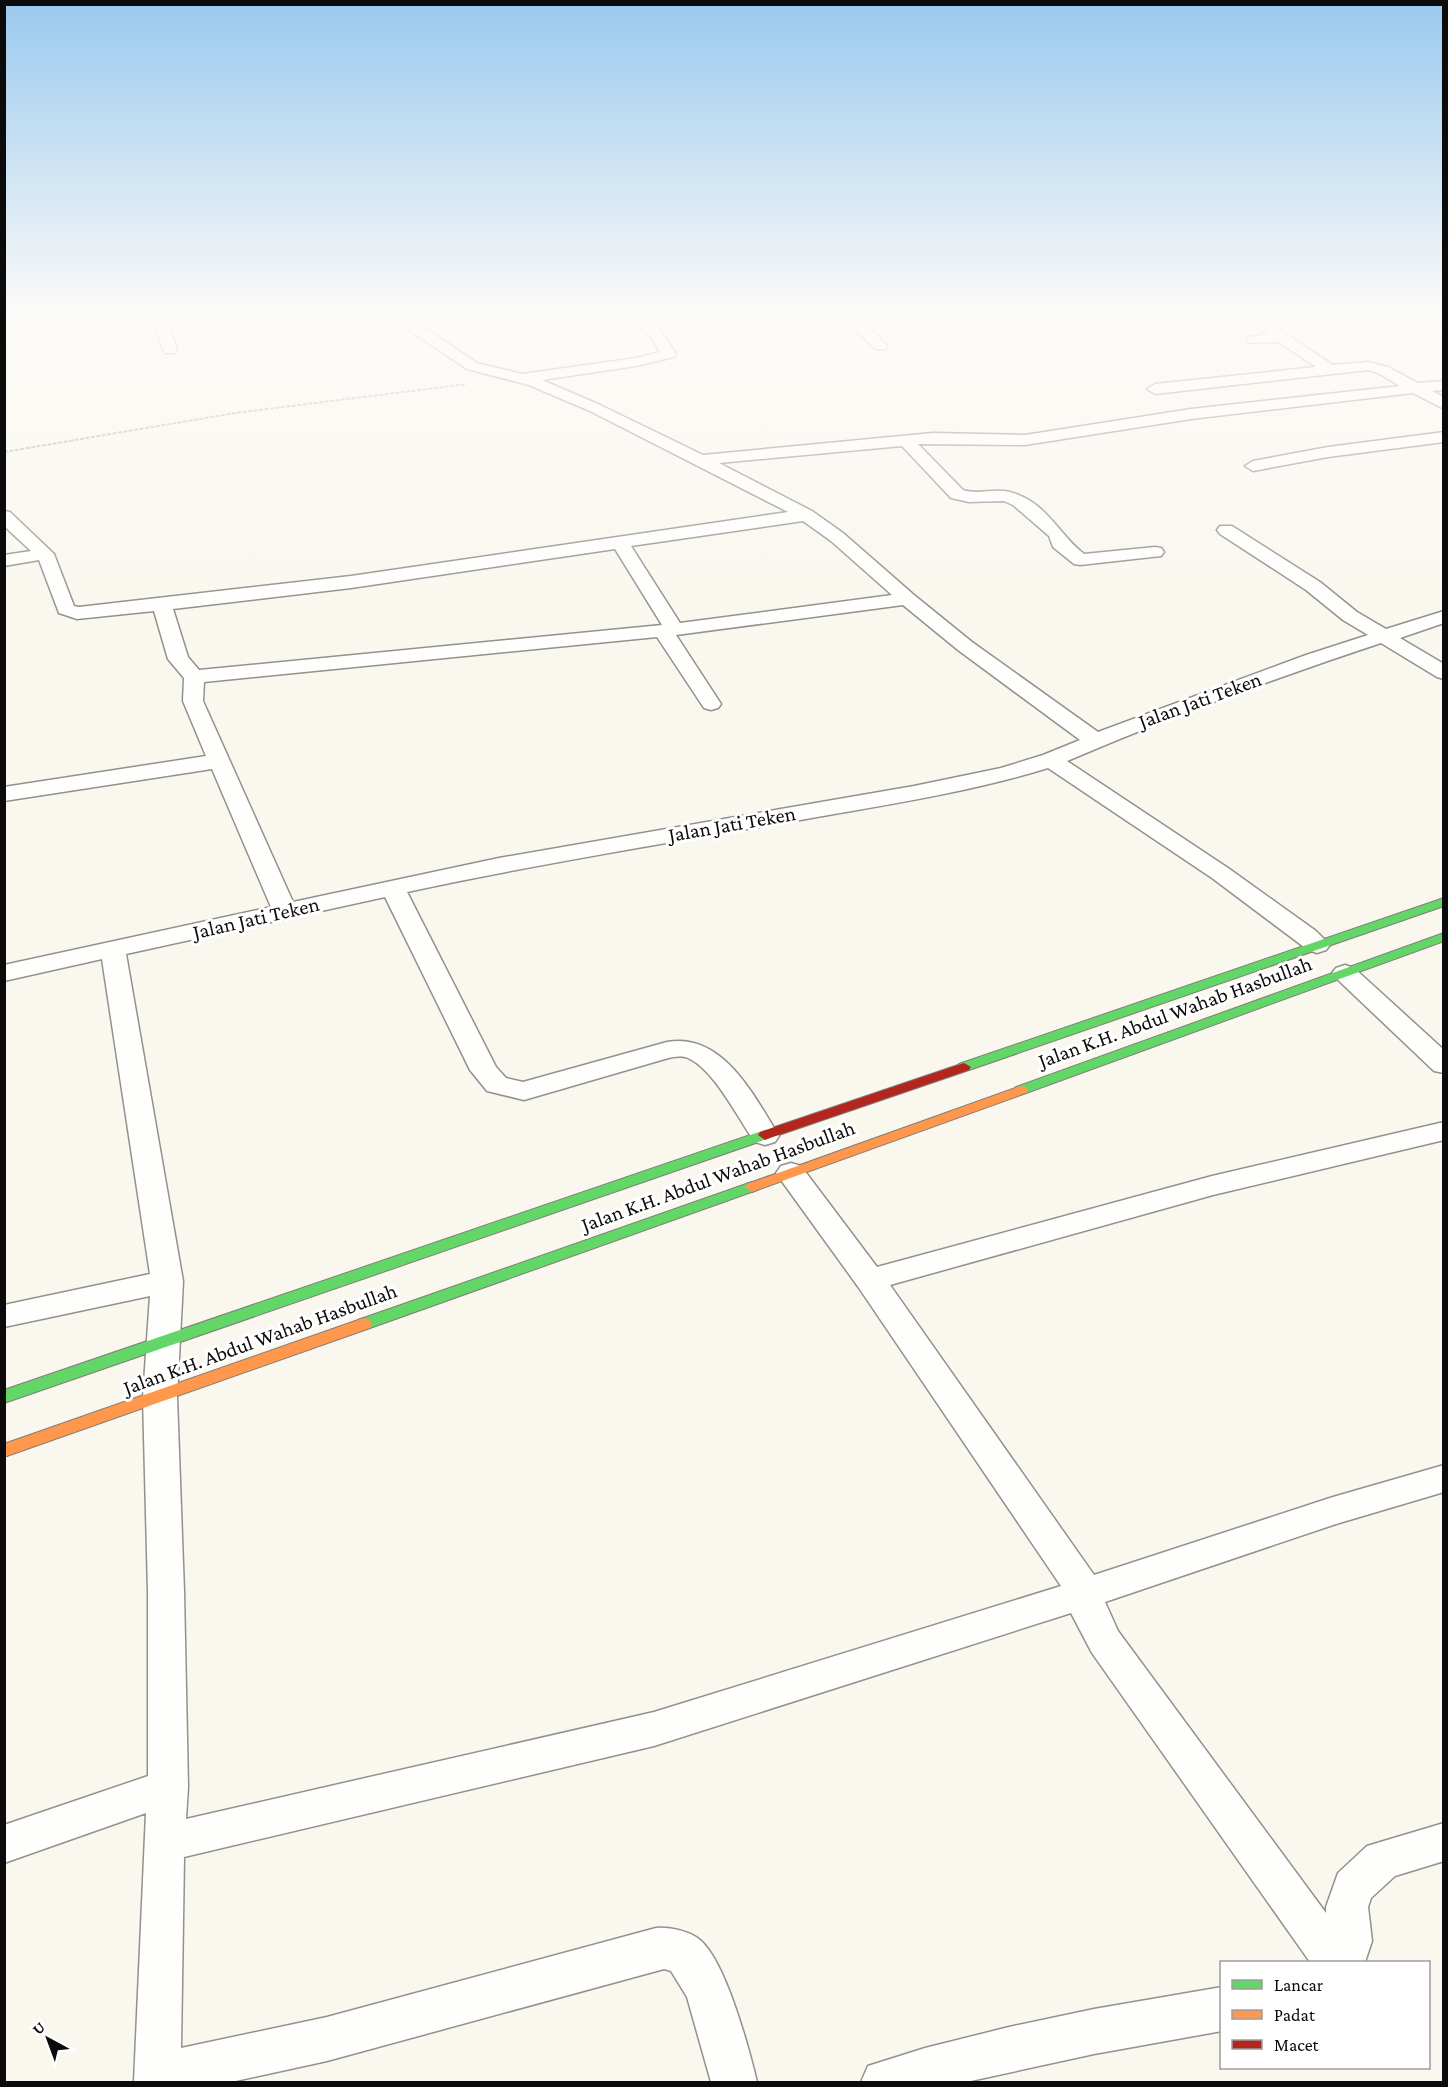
<svg xmlns="http://www.w3.org/2000/svg" width="1448" height="2087" font-family="'Crimson Pro',serif">
<style>
.lines{fill:none;stroke-linecap:round;stroke-linejoin:round}
.street-casing{stroke:#93918e;stroke-width:3}
.fast-casing{stroke:#807f7b;stroke-width:2}
.slow-casing{stroke:#807f7b;stroke-width:2}
.jam-casing{stroke:#807f7b;stroke-width:2}
.path{stroke:#b7b6b5;stroke-width:2;stroke-dasharray:4 1.5;stroke-linecap:butt}
.street{fill:#fefefd;fill-rule:evenodd}
.fast{fill:#63d668;fill-rule:evenodd}
.slow{fill:#ff974d;fill-rule:evenodd}
.jam{fill:#b3261e;fill-rule:evenodd}
.labels{text-anchor:middle;stroke-width:6;stroke-linejoin:round;paint-order:stroke}
.street-label{font-size:21px;fill:#0b0b0b;stroke:#fff}
</style>
<rect width="100%" height="100%" fill="#faf7ef"/>
<g class="lines">
<g class="street-casing">
<g id="street">
<polygon points="149,315 163,315 169,324 177,350 175,353 165,353 163,350 155,324"/>
<path d="M395,315H410L419,324L477,363L522,374L636,358L660,352L650,336L630,315H645L660,330L676,354L674,357L636,366L542,380L600,405L703,455L933,433L1025,435L1191,409L1400,386L1378,373L1368,370L1155,394L1147,389L1155,384L1316,367L1279,342L1249,343L1247,340L1249,337L1268,334L1242,316L1266,315L1262,318L1333,365L1368,362L1388,367L1418,383L1444,381V390L1432,391L1444,397V409L1413,393L1191,419L1025,445L918,444L963,490C978,495 994,488 1010,492C1047,502 1058,534 1084,554L1155,547L1161,548L1164,552L1161,556L1080,565L1074,564L1053,547L1049,536L1013,505L1004,501L969,502L951,498L902,446L719,463L812,511L843,533L914,595L972,642L1098,732L1306,655L1368,635L1343,620L1306,590L1220,534L1217,530L1220,526H1232L1320,582L1357,612L1386,629L1444,611V623L1400,638L1444,664V679L1437,677L1381,643C1275,678 1170,717 1067,761L1228,868L1316,931L1330,945L1326,950L1317,953L1308,950L1212,878L1048,768C967,793 883,805 800,820C668,843 537,864 407,892L496,1067L506,1078L523,1082L667,1042C723,1032 754,1096 779,1136L775,1142L765,1145L755,1142C738,1119 715,1070 688,1058C681,1055 672,1057 665,1059L524,1100L487,1091L470,1070L385,897L126,954L183,1281L177,1397L184,1591L188,1787L186,1819L654,1712L1061,1586L859,1288L781,1180L776,1173L781,1166L791,1163L801,1166L877,1267L1212,1176L1444,1122V1140L1213,1195L890,1285L1094,1575L1333,1497L1444,1465V1492L1336,1524L1105,1602L1118,1631L1326,1913V1907L1338,1873L1367,1846L1444,1823V1861L1395,1876L1371,1898L1368,1907L1372,1941L1365,1962H1310L1092,1653L1071,1613L654,1746L184,1857L181,2048L327,2017L656,1928C670,1927 689,1931 700,1940C726,1962 749,2049 757,2082H711L687,1997L671,1971L664,1969L327,2061L231,2082H134L146,1813L4,1863V1825L148,1776V1591L143,1397L150,1296L4,1327V1305L150,1274L102,959L4,981V965L271,907L212,769L4,801V787L206,756L183,701L184,678L168,659L154,611L77,619L59,613L39,560L4,566V555L31,551L4,526V511L10,512L54,554L74,606L79,607L351,576L788,512L590,411L529,385L467,369L409,330ZM803,521L831,541L892,595L680,623L631,546ZM615,549L662,625L199,670L188,657L173,609L351,588ZM903,605L958,650L1080,740L1043,755L1001,768L914,786L499,858L293,902L203,701L204,682L657,637L704,708L711,710L718,708L721,704L676,635Z"/>
<polygon points="840,315 855,315 885,343 887,346 885,349 875,349"/>
<polygon points="1430,315 1444,315 1444,322"/>
<polygon points="1444,432 1444,442 1328,457 1253,471 1245,466 1253,461 1328,447"/>
<polygon points="1345,965 1354,968 1444,1050 1444,1073 1434,1071 1336,978 1332,973 1336,968"/>
<polygon points="1222,1987 1222,2031 1094,2054 966,2082 861,2082 868,2066 925,2048 1009,2027 1094,2009"/>
</g>
</g>
<g class="fast-casing">
<g id="fast">
<polygon points="1444,898 1444,906 969,1070 959,1070 957,1067 959,1064"/>
<polygon points="1444,933 1444,941 1026,1093 1016,1093 1014,1090 1016,1087"/>
<polygon points="765,1130 772,1135 770,1138 4,1403 4,1390"/>
<polygon points="752,1182 759,1187 757,1190 370,1328 358,1328 356,1324 358,1320"/>
</g>
</g>
<g class="slow-casing">
<g id="slow">
<polygon points="1021,1086 1026,1087 1028,1090 1026,1093 757,1190 752,1192 745,1187 747,1184"/>
<polygon points="364,1318 370,1320 372,1324 370,1328 4,1457 4,1444"/>
</g>
</g>
<g class="jam-casing">
<polygon id="jam" points="964,1063 971,1067 969,1070 770,1138 765,1140 758,1135 760,1132"/>
</g>
<polyline class="path" points="4,452 235,413 467,384"/>
<use href="#street" class="street"/>
<use href="#fast" class="fast"/>
<use href="#slow" class="slow"/>
<use href="#jam" class="jam"/>
</g>
<linearGradient id="sky" x2="0" y2="1"><stop stop-color="#99c9ee"/><stop offset="0.52" stop-color="#fdfbf8"/><stop offset="1" stop-color="#fdfbf8" stop-opacity="0"/></linearGradient>
<rect width="1448" height="607" fill="url(#sky)"/>
<g class="labels">
<g class="street-label">
<text transform="translate(1200 700) rotate(-20)" y="7">Jalan Jati Teken</text>
<text transform="translate(732 824) rotate(-10)" y="7">Jalan Jati Teken</text>
<text transform="translate(256 918) rotate(-13)" y="7">Jalan Jati Teken</text>
<text transform="translate(1175 1012) rotate(-20)" y="7">Jalan K.H. Abdul Wahab Hasbullah</text>
<text transform="translate(718 1176) rotate(-20)" y="7">Jalan K.H. Abdul Wahab Hasbullah</text>
<text transform="translate(260 1339) rotate(-20)" y="7">Jalan K.H. Abdul Wahab Hasbullah</text>
</g>
</g>
<rect width="1448" height="2087" fill="none" stroke="#0b0b0b" stroke-width="12"/>
<rect x="1220" y="1961" width="210" height="108" fill="#ffffff" stroke="#9d9d9d" stroke-width="1.5"/>
<rect x="1232" y="1980" width="30" height="9" fill="#63d668" stroke="#9d9d9d" stroke-width="1.5"/>
<text x="1274" y="1991" font-size="18" fill="#0b0b0b">Lancar</text>
<rect x="1232" y="2010" width="30" height="9" fill="#ff974d" stroke="#9d9d9d" stroke-width="1.5"/>
<text x="1274" y="2021" font-size="18" fill="#0b0b0b">Padat</text>
<rect x="1232" y="2040" width="30" height="9" fill="#b3261e" stroke="#9d9d9d" stroke-width="1.5"/>
<text x="1274" y="2051" font-size="18" fill="#0b0b0b">Macet</text>
<g transform="translate(48 2039) rotate(319)" stroke="#ffffff" stroke-width="4.5" paint-order="stroke">
<path d="M0-4.5L10 22L0 15L-10 22Z" fill="#0b0b0b"/>
<text y="-9" font-size="16" font-weight="bold" text-anchor="middle" fill="#0b0b0b">U</text>
</g>
</svg>
